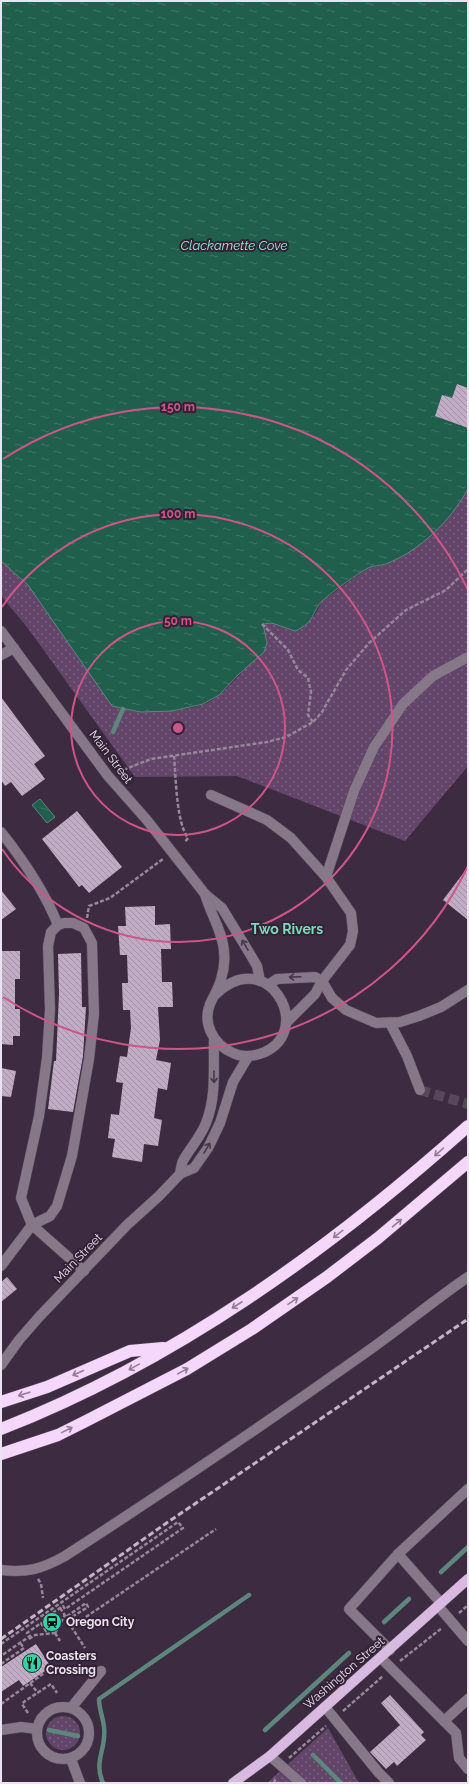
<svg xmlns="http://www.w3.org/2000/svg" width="469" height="1784" font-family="Raleway,sans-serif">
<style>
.grass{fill:url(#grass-dots)}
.water{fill:url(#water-ripples);stroke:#5d867d}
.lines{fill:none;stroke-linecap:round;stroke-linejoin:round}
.stream{stroke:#5d867d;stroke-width:4.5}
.building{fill:url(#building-back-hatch)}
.minor-tunnel{stroke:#57475b;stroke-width:10;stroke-dasharray:10 5;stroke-linecap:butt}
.minor-casing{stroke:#59495d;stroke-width:11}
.major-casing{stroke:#59495d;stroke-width:11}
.highway-casing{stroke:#59495d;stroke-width:13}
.path{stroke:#968899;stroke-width:2.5;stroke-dasharray:4 2;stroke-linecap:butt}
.minor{stroke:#867789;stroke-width:10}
.major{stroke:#d8b9df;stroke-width:10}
.highway{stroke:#f4d7fb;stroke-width:12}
.rail{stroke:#c2b5c4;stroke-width:3;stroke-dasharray:6 3;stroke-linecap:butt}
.oneway{stroke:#48374b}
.oneway2{stroke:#947c98}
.ring{fill:none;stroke:#cf5587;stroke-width:2}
.labels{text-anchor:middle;stroke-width:4;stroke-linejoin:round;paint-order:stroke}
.street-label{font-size:12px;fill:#ede2ef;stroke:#332236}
.poi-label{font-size:12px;font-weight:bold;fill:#ede2ef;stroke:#332236;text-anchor:start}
.water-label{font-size:13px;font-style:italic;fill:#8fefce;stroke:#332236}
.quarter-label{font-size:14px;font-weight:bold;fill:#7ddabb;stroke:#332236}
.centre{fill:#cf5587;stroke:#332236;stroke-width:2}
.ring-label{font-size:12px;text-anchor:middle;font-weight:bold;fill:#cf5587;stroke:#332236;stroke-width:4;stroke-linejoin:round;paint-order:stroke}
</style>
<defs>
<pattern id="grass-dots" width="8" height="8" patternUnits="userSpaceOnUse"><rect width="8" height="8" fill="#63456a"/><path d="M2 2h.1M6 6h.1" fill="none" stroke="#7a6080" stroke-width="1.8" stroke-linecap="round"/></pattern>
<pattern id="water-ripples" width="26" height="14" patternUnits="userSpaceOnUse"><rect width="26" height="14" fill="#1f5f4c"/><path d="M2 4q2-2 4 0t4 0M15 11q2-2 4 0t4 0" fill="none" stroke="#407666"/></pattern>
<pattern id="building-back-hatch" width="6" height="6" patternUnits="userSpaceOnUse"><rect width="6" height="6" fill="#c1acc6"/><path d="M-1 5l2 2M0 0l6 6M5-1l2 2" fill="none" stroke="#a292a6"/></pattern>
</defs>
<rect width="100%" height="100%" fill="#3d2c41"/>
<g class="grass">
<path d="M468,489V766L405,841L237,776L135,777L27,627L1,596V561L28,585L141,712C161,711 182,711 202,705C224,698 251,661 267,643L262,624L272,623L295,631L314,616L322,601L369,567L385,565L457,507Z"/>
<circle cx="63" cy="1733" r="17"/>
<polygon points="328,1728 359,1783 267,1783"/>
</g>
<g class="water">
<path d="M1,1H468V489C450,521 421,550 386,564C380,566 373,565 368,568C357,574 332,592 323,600C311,612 316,622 295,631L272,623L263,624L267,643L264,652L239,674L219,695L203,704L172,711L141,712L112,706L28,585L1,561Z"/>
<polygon points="40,799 55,817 47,823 32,805"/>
</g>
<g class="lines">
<g class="stream">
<polyline points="113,732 123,709"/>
<polyline points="441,1572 468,1547"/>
<polyline points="384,1622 409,1599"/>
<polyline points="49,1730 78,1736"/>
<polyline points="265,1730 349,1653"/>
<polyline points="313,1755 341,1783"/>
<path d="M103,1783C93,1761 107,1748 104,1727C103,1717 99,1709 99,1699L249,1595"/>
</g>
</g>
<g class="building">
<polygon points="457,384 468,388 468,428 435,416 442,395 452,398"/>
<polygon points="1,697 45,756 34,764 45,779 22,796 11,782 5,786 1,780"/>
<polygon points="77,811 122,867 89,893 82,885 79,887 42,839"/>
<polygon points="468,867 468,920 443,900"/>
<polygon points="1,890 16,909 1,920"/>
<polygon points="155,906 155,925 170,924 171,949 161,949 162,982 172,982 173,1007 158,1007 160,1040 156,1060 171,1063 167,1090 158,1088 154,1118 162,1120 158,1146 144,1144 142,1162 112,1157 115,1139 108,1138 111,1114 119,1115 123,1083 116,1082 120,1056 127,1057 131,1028 130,1010 123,1010 122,983 128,983 127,955 120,955 118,926 126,926 125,907"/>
<polygon points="1,951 20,951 20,979 15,979 15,1009 20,1009 20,1036 13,1036 13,1045 1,1044"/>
<polygon points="81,953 82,1007 86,1007 83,1056 73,1112 48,1109 54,1061 56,1061 59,994 58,954"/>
<polygon points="1,1068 16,1071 11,1097 1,1096"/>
<polygon points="7,1277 17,1289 1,1302 1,1282"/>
<polygon points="36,1644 51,1667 23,1686 19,1680 1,1692 1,1667"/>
<polygon points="390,1695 424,1732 421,1735 426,1740 397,1766 394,1762 386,1769 370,1752 400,1725 381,1703"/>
</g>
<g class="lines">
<polyline class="minor-tunnel" points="420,1090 468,1104"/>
<g class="minor-casing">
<g id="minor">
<polyline points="1,631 108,776 146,819 205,894 222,908 250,954 257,966 260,981"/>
<polyline points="1,655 14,648"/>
<polyline points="211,795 267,820 291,838 326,877 351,913 353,931 350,945 322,981 315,994 286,1023"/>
<path d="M1,832C24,861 44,890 58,925"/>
<polyline points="326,877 354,791 374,747 403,704 433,676 468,657"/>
<path d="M205,894C210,913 223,932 224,952C225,961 224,970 221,979C219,988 214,995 210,1004C202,1024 214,1045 233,1053C243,1058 255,1056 265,1052C315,1028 267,945 216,994"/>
<polygon points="64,923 73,923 84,928 92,943 94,1014 89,1059 72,1156 57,1206 50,1216 32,1225 21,1198 39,1116 47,1058 50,1010 48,946 51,932 58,925"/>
<polyline points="268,985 277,979 315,977 322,981 332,998 346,1010 376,1023 400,1022 419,1016 441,1007 468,990"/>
<polyline points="390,1023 407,1056 420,1090"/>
<path d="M180,1174C181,1170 181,1163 184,1159C191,1147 201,1136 206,1123C217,1095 213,1067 214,1038"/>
<polyline points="1,1266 32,1225 84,1271"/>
<polyline points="1,1365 19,1340 39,1317 127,1225 159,1196 180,1174 194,1168 208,1148 220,1123 233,1082 248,1057"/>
<polyline points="398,1554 468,1489"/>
<path d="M1,1570C27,1573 42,1569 65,1556C164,1492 262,1426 358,1358C396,1332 430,1303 468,1277"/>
<polyline points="438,1606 468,1641"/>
<polyline points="390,1650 349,1609 398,1554 441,1603"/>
<polyline points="381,1658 456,1733 459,1758 468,1769"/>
<circle cx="63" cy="1733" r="26"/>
<polyline points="325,1707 379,1773 389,1783"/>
<polyline points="71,1708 101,1671"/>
<polyline points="444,1721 468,1699"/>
<polyline points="1,1730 21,1727 37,1729"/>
<polyline points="270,1756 301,1783"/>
<polyline points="71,1759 80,1783"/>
</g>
</g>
<g class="major-casing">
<polyline id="major" points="233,1783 270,1756 468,1579"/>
</g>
<g class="highway-casing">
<g id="highway">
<polyline points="1,1402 47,1387 130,1351 163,1348"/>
<path d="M1,1429C175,1361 329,1250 468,1126"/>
<polyline points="1,1454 58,1435 86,1421 187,1369 252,1329 327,1277 378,1238 468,1162"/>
</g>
</g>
<g class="path">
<polyline points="262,624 288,650 298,670 308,678 311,692 308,715 313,722"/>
<path d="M174,756C176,777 176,822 188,838L185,842"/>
<polyline points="118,772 151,759 267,742 286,737 313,722 322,712 346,670 369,643 406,610 446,590 468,569"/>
<polyline points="87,918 89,906 110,898 163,859"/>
<polyline points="38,1579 41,1584 43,1598"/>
<polyline points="60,1608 66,1617 86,1603 88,1607 67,1620 85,1648"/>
<polyline points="459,1613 468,1605"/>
<polyline points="71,1627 216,1529"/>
<polyline points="55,1633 65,1615"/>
<polyline points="55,1633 60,1641"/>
<polyline points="29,1639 35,1635 55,1633"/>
<polyline points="1,1644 178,1522 183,1528 65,1609 63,1606 54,1612 60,1621 46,1631 41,1623 27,1633 30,1636 1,1656"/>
<polyline points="400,1661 442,1628"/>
<polyline points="1,1664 24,1648 21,1644 23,1642"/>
<polyline points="30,1683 38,1693"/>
<polyline points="1,1704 54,1666"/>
<polyline points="343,1711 383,1676"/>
<polyline points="28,1713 22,1704 25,1701 51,1684 57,1693"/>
<polyline points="289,1758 326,1726"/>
<polyline points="274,1783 276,1777"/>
</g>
<use href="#minor" class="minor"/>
<use href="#major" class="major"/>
<use href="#highway" class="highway"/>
<polyline class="rail" points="1,1639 168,1522 468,1319"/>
</g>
<defs><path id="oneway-shaft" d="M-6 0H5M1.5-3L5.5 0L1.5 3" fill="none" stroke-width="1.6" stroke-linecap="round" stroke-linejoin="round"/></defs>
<g class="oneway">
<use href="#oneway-shaft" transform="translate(245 945) rotate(-120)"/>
<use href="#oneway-shaft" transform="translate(295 977) rotate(178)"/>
<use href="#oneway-shaft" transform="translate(214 1077) rotate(90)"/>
<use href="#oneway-shaft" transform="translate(207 1148) rotate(-60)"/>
</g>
<g class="oneway2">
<use href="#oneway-shaft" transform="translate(439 1152) rotate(138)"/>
<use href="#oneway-shaft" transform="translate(397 1223) rotate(-40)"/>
<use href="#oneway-shaft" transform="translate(338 1234) rotate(142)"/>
<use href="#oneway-shaft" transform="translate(293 1301) rotate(-34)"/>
<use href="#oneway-shaft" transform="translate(237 1305) rotate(147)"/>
<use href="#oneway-shaft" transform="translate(134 1367) rotate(151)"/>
<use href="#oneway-shaft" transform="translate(183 1371) rotate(-29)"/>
<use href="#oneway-shaft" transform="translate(78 1373) rotate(156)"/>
<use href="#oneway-shaft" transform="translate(24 1394) rotate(162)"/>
<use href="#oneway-shaft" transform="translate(67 1430) rotate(-26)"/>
</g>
<g class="ring">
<circle cx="178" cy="728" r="107"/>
<path d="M2 607A214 214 0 1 1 2 849"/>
<path d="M468 866A321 321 0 0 1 3 997M3 459A321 321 0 0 1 468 590"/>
</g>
<defs>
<g id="station-disc" transform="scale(1)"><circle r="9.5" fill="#30d4aa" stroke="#332236"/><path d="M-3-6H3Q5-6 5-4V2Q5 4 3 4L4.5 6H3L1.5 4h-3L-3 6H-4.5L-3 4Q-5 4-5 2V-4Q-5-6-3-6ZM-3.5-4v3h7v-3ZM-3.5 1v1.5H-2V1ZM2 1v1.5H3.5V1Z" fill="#111"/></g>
<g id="restaurant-disc" transform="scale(1)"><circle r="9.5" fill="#30d4aa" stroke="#332236"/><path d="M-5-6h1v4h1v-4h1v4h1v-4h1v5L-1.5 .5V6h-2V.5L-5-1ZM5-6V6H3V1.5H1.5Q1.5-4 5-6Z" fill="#111"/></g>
</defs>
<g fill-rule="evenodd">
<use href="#station-disc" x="52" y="1622"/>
<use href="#restaurant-disc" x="32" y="1663"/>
</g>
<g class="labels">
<g class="street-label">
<text transform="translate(111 757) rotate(53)" y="4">Main Street</text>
<text transform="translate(78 1258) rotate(-46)" y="4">Main Street</text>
<text transform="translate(344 1673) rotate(-41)" y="4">Washington Street</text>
</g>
<g class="poi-label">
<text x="66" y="1626">Oregon City</text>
<text x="46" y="1660">Coasters<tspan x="46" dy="14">Crossing</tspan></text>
</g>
<g class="water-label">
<text x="234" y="250">Clackamette Cove</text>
</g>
<g class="quarter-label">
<text x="287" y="934">Two Rivers</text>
</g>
</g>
<circle cx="178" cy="728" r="6" class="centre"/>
<g class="ring-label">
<text x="178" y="411">150 m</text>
<text x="178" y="518">100 m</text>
<text x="178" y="625">50 m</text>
</g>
<rect width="469" height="1784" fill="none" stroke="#ede2ef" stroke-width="4"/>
</svg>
